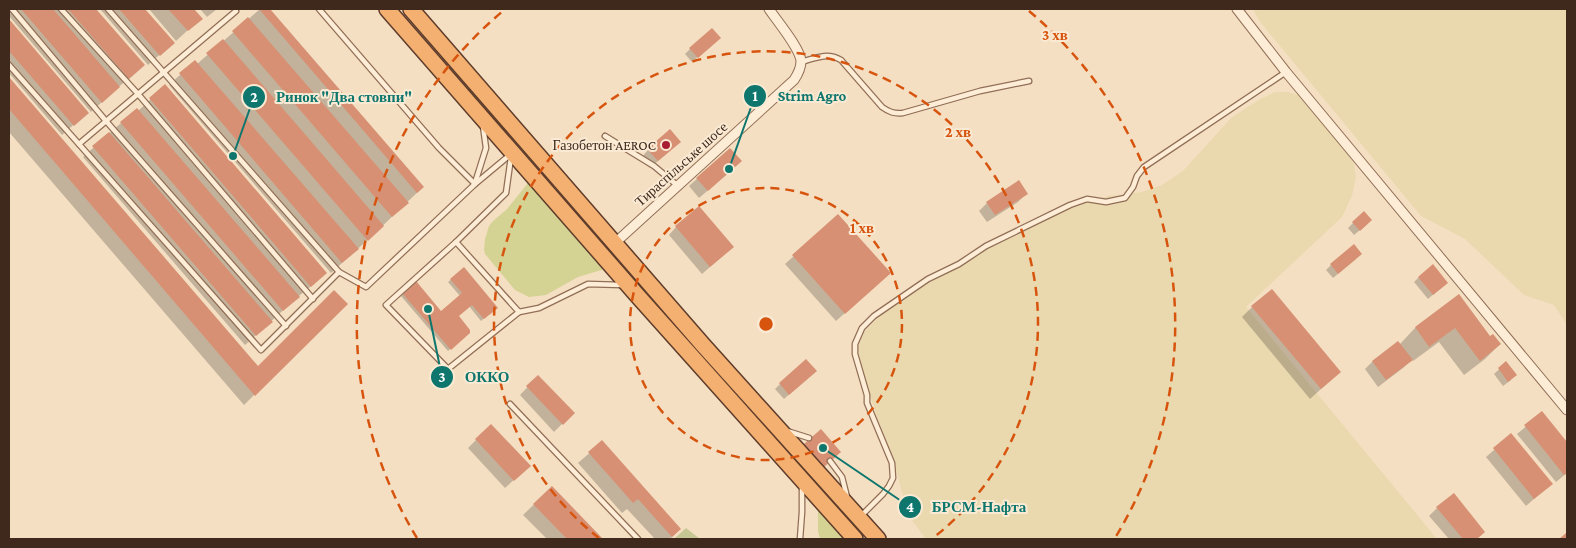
<svg xmlns="http://www.w3.org/2000/svg" width="1576" height="548" font-family="'Crimson Pro',serif">
<style>
.farmland{fill:#ead9ae}
.green{fill:#d4d394}
.cemetery{fill:#c7c794}
.shadow{fill:#0003}
.building{fill:#d79073}
.lines{fill:none;stroke-linecap:round;stroke-linejoin:round}
.service-casing{stroke:#916e56;stroke-width:7}
.minor-casing{stroke:#916e56;stroke-width:11}
.trunk-casing{stroke:#5e3c2b;stroke-width:18}
.service{stroke:#fdedd7;stroke-width:4.5}
.minor{stroke:#fdedd7;stroke-width:9}
.trunk{stroke:#f4b070;stroke-width:15}
.ring{fill:none;stroke:#d7540e;stroke-width:2.5;stroke-dasharray:9 6}
.poi-dot{fill:#a81e30;stroke:#faead3;stroke-width:2}
.labels{text-anchor:middle;stroke-width:4;stroke-linejoin:round;paint-order:stroke}
.poi-label{font-size:14px;fill:#3e291c;stroke:#faead3;text-anchor:end}
.street-label{font-size:14px;fill:#3e291c;stroke:#faead3}
.centre{fill:#d7540e;stroke:#faead3;stroke-width:2.5}
.ring-label{font-size:15px;text-anchor:middle;font-weight:bold;fill:#d7540e;stroke:#faead3;stroke-width:4;stroke-linejoin:round;paint-order:stroke}
.leader{fill:none;stroke:#0f766e;stroke-width:2}
.callout-dot{fill:#0f766e;stroke:#faead3;stroke-width:2}
.mark-label{font-size:15px;text-anchor:middle;font-weight:bold;fill:#fff}
.callout-label{font-size:15px;text-anchor:middle;font-weight:bold;fill:#0f766e;stroke:#faead3;stroke-width:4;stroke-linejoin:round;paint-order:stroke}
</style>
<rect width="100%" height="100%" fill="#f4dfc2"/>
<g class="farmland">
<polygon points="1253,9 1567,9 1567,325 1554,305 1524,295 1465,239 1421,216 1260,22"/>
<polygon points="1275,92 1288,92 1298,95 1344,148 1354,164 1356,177 1352,196 1342,217 1246,307 1437,539 926,539 911,519 902,492 893,458 876,414 862,369 858,348 864,332 883,313 926,285 975,256 1071,206 1108,196 1142,192 1162,185 1183,171 1231,118 1260,99"/>
</g>
<g class="green">
<polygon points="528,183 605,269 578,277 546,295 529,297 515,290 485,254 484,250 485,239 489,226 493,221 507,209"/>
<polygon points="818,509 820,509 843,539 820,539 818,531"/>
</g>
<polygon class="cemetery" points="686,528 700,539 674,539"/>
<g class="shadow">
<polygon points="9,9 94,9 143,65 91,112 9,16"/>
<polygon points="100,9 144,9 173,43 148,65"/>
<polygon points="149,9 193,9 201,18 176,41"/>
<polygon points="200,9 217,9 207,17"/>
<polygon points="260,9 269,9 423,187 372,236 331,273 169,85 195,61 197,64"/>
<polygon points="9,21 87,113 62,135 9,73"/>
<polygon points="714,43 692,62 685,54 690,49"/>
<polygon points="9,79 257,368 346,304 244,405 9,132"/>
<polygon points="165,86 315,283 300,295 245,345 83,157 121,123 138,111"/>
<polygon points="672,149 650,168 641,158 648,150"/>
<polygon points="730,149 733,169 699,198 689,186"/>
<polygon points="1026,194 1018,202 987,222 979,211 987,203"/>
<polygon points="838,216 881,281 836,321 785,264"/>
<polygon points="1353,223 1366,225 1354,235 1348,228"/>
<polygon points="676,227 725,254 702,274 669,235"/>
<polygon points="1356,259 1333,278 1326,270 1331,265"/>
<polygon points="463,269 496,308 481,321 469,306 457,316 469,332 448,351 401,296 416,283 441,313 460,296 448,282"/>
<polygon points="1419,277 1441,288 1428,299 1414,282"/>
<polygon points="1459,296 1490,338 1500,344 1485,359 1464,375 1439,342 1413,361 1412,359 1403,368 1378,387 1365,369 1372,362 1398,342 1400,344 1415,328"/>
<polygon points="1252,307 1340,372 1310,399 1242,317"/>
<polygon points="1506,363 1511,380 1503,386 1494,374"/>
<polygon points="538,376 573,413 554,432 520,395"/>
<polygon points="810,376 784,399 775,389 780,384"/>
<polygon points="1542,413 1567,444 1567,473 1556,482 1517,434"/>
<polygon points="491,425 529,466 505,488 468,448"/>
<polygon points="821,430 839,452 822,468 803,447"/>
<polygon points="1511,435 1551,484 1526,506 1486,457"/>
<polygon points="602,442 680,529 670,539 655,539 627,509 622,513 578,463"/>
<polygon points="552,487 602,539 547,539 523,515"/>
<polygon points="1437,508 1484,532 1476,539 1449,539 1429,516"/>
</g>
<g class="building">
<polygon points="21,9 53,9 120,87 102,103"/>
<polygon points="68,9 96,9 145,65 129,79"/>
<polygon points="119,9 145,9 175,43 160,56"/>
<polygon points="168,9 194,9 203,19 188,31"/>
<polygon points="259,9 270,9 424,187 417,193"/>
<polygon points="248,17 409,203 392,217 232,31"/>
<polygon points="9,19 89,113 74,126 9,51"/>
<polygon points="712,28 721,38 698,58 689,48"/>
<polygon points="223,39 384,226 368,241 206,53"/>
<polygon points="195,60 359,249 342,263 179,73"/>
<polygon points="9,77 258,366 334,290 348,304 255,396 9,109"/>
<polygon points="165,84 327,273 311,287 149,98"/>
<polygon points="137,108 300,297 283,311 120,122"/>
<polygon points="670,129 681,142 658,161 647,149"/>
<polygon points="109,132 273,322 256,336 92,146"/>
<polygon points="730,148 742,161 708,191 696,178"/>
<polygon points="1019,180 1028,194 995,215 986,202"/>
<polygon points="699,206 734,247 710,267 675,226"/>
<polygon points="1364,211 1372,220 1360,231 1352,222"/>
<polygon points="838,214 891,273 845,314 792,255"/>
<polygon points="1354,244 1362,254 1338,274 1330,264"/>
<polygon points="1433,264 1448,283 1433,295 1418,277"/>
<polygon points="464,267 498,308 484,319 472,305 459,316 470,330 470,333 451,350 402,293 416,281 441,311 462,293 450,279"/>
<polygon points="1272,289 1341,372 1321,389 1251,306"/>
<polygon points="1459,294 1490,336 1493,334 1501,344 1480,361 1455,328 1429,347 1415,327"/>
<polygon points="1398,341 1413,360 1386,380 1372,361"/>
<polygon points="806,359 817,371 789,395 779,383"/>
<polygon points="1506,361 1517,375 1508,382 1498,368"/>
<polygon points="538,375 575,413 563,425 526,386"/>
<polygon points="1542,411 1567,442 1567,473 1564,475 1524,425"/>
<polygon points="491,424 531,466 514,481 475,439"/>
<polygon points="821,429 841,452 824,467 804,444"/>
<polygon points="1511,433 1553,484 1534,499 1493,448"/>
<polygon points="602,440 681,529 672,537 638,499 633,503 588,452"/>
<polygon points="552,486 603,539 567,539 533,504"/>
<polygon points="1454,493 1485,532 1477,539 1463,539 1436,507"/>
<polygon points="1566,533 1567,539 1559,539"/>
</g>
<g class="lines">
<g class="service-casing">
<g id="service">
<polyline points="12,9 106,121 286,326"/>
<polyline points="61,9 138,94 313,299"/>
<polyline points="108,9 339,272"/>
<polyline points="319,9 439,148 475,184"/>
<path d="M801,62C815,58 827,52 841,60L882,107C889,112 894,114 903,113L980,91L1029,81"/>
<polyline points="9,65 261,350 339,272 366,287 475,184 511,154"/>
<polyline points="605,136 654,166 678,186"/>
<polyline points="79,144 236,11"/>
<polyline points="511,157 506,193 456,242 519,312 539,308 588,284 622,285"/>
<polyline points="475,183 486,148 483,126"/>
<polyline points="456,242 386,305 448,369 519,312"/>
<polyline points="510,404 638,539"/>
<polyline points="787,431 809,438"/>
<polyline points="830,461 842,477 847,497"/>
<polyline points="860,517 883,494 889,486 893,478 892,463 867,403 867,395 855,354 855,344 862,328 874,316 928,279 959,264 986,246 1070,205 1087,199 1106,202 1125,198 1133,187 1137,176 1144,167 1286,72"/>
<polyline points="800,539 802,512 802,486"/>
</g>
</g>
<g class="minor-casing">
<g id="minor">
<polyline points="1237,9 1286,72 1567,410"/>
<path d="M615,243L794,80C798,74 801,68 801,61C800,48 777,21 769,9"/>
</g>
</g>
<g class="trunk-casing">
<g id="trunk">
<polyline points="387,9 636,294 855,539"/>
<polyline points="411,9 703,345 878,539"/>
</g>
</g>
<use href="#service" class="service"/>
<use href="#minor" class="minor"/>
<use href="#trunk" class="trunk"/>
</g>
<g class="ring">
<circle cx="766" cy="324" r="136"/>
<path d="M599 538A272 272 0 1 1 933 538"/>
<path d="M417 538A409 409 0 0 1 503 11M1029 11A409 409 0 0 1 1115 538"/>
</g>
<circle class="poi-dot" cx="666" cy="145" r="5"/>
<g class="labels">
<g class="poi-label">
<text x="656" y="150">Газобетон AEROC</text>
</g>
<g class="street-label">
<text transform="translate(681 164) rotate(-42)" y="5">Тираспільське шосе</text>
</g>
</g>
<circle cx="766" cy="324" r="8" class="centre"/>
<g class="ring-label">
<text x="1055" y="40">3 хв</text>
<text x="958" y="137">2 хв</text>
<text x="862" y="233">1 хв</text>
</g>
<path class="leader" d="M729 169L755 96M233 156L254 97M428 309L442 377M823 448L910 507"/>
<g class="callout-dot">
<circle cx="729" cy="169" r="5"/>
<circle cx="233" cy="156" r="5"/>
<circle cx="428" cy="309" r="5"/>
<circle cx="823" cy="448" r="5"/>
<circle cx="755" cy="96" r="12"/>
<circle cx="254" cy="97" r="12"/>
<circle cx="442" cy="377" r="12"/>
<circle cx="910" cy="507" r="12"/>
</g>
<g class="mark-label">
<text x="755" y="101">1</text>
<text x="254" y="102">2</text>
<text x="442" y="382">3</text>
<text x="910" y="512">4</text>
</g>
<g class="callout-label">
<text x="812" y="101">Strim Agro</text>
<text x="344" y="102">Ринок "Два стовпи"</text>
<text x="487" y="382">ОККО</text>
<text x="979" y="512">БРСМ-Нафта</text>
</g>
<rect width="1576" height="548" fill="none" stroke="#3e291c" stroke-width="20"/>
</svg>
